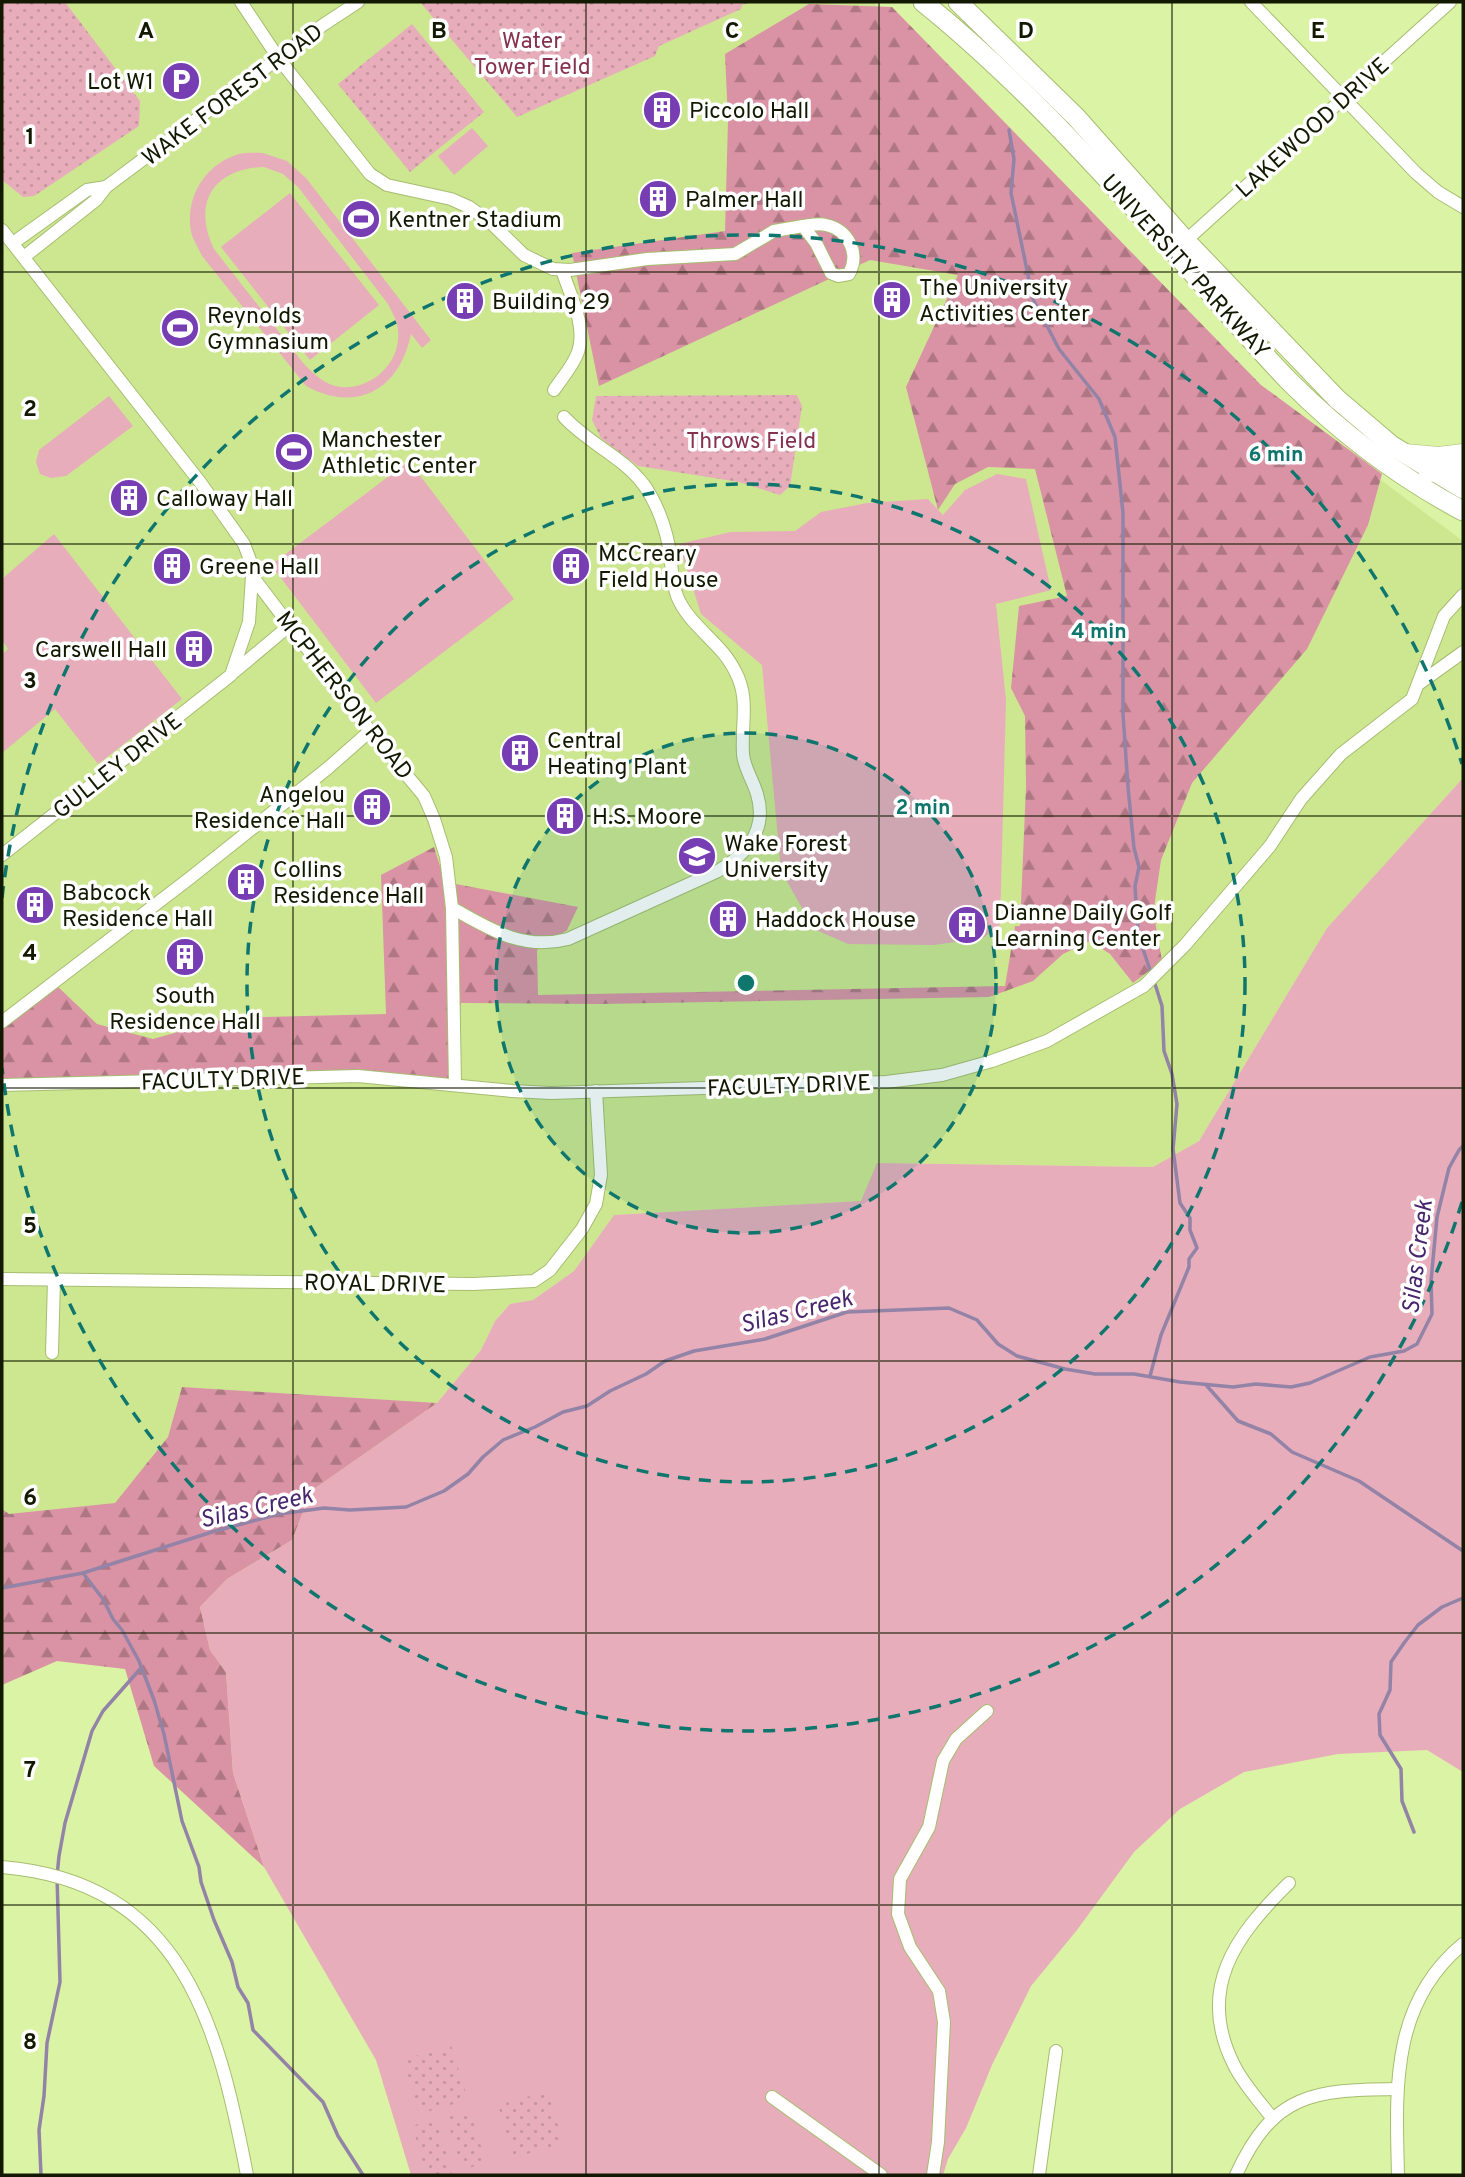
<svg xmlns="http://www.w3.org/2000/svg" width="1465" height="2177" font-family="Overpass,sans-serif">
<style>
.built{fill:#cde791}
.green{fill:#e7adbb;fill-rule:evenodd}
.forest{fill:url(#forest-firs)}
.park{fill:url(#park-dots)}
.lines{fill:none;stroke-linecap:round;stroke-linejoin:round}
.stream{stroke:#9283a7;stroke-width:3.5}
.street-casing{stroke:#a6bd70;stroke-width:14}
.secondary-casing{stroke:#a6bd70;stroke-width:19}
.primary-casing{stroke:#a6bd70;stroke-width:21}
.street{stroke:#fff;stroke-width:12}
.secondary{stroke:#fff;stroke-width:18}
.primary{stroke:#fff;stroke-width:19}
.grid{fill:none;stroke:#121900;stroke-width:2;stroke-opacity:0.55}
.ring{fill:none;stroke:#0f766e;stroke-width:3.5;stroke-dasharray:12 9}
.labels{text-anchor:middle;stroke-width:7;stroke-linejoin:round;paint-order:stroke}
.park-label{font-size:23px;fill:#86324e;stroke:#fff}
.poi-label{font-size:23px;fill:#121900;stroke:#fff;text-anchor:start}
.street-label{font-size:23px;fill:#121900;stroke:#fff}
.water-label{font-size:24px;font-style:italic;fill:#48266d;stroke:#fff}
.grid-label{font-size:23px;text-anchor:middle;font-weight:bold;fill:#121900;stroke:#fff;stroke-width:7;stroke-linejoin:round;paint-order:stroke}
.centre{fill:#0f766e;stroke:#fff;stroke-width:3.5}
.ring-label{font-size:21px;text-anchor:middle;font-weight:bold;fill:#0f766e;stroke:#fff;stroke-width:7;stroke-linejoin:round;paint-order:stroke}
</style>
<defs>
<pattern id="forest-firs" width="22" height="20" patternUnits="userSpaceOnUse" patternTransform="scale(1.75)"><rect width="22" height="20" fill="#da93a5"/><path d="M5 1l3.5 6h-7zM16 11l3.5 6h-7z" fill="#af7784"/></pattern>
<pattern id="park-dots" width="8" height="8" patternUnits="userSpaceOnUse" patternTransform="scale(1.75)"><rect width="8" height="8" fill="#e7adbb"/><path d="M2 2h.1M6 6h.1" fill="none" stroke="#c5949f" stroke-width="1.8" stroke-linecap="round"/></pattern>
</defs>
<rect width="100%" height="100%" fill="#dbf3a4"/>
<polygon class="built" points="2,2 874,2 1254,386 1463,541 1463,778 1327,928 1199,1141 1153,1167 878,1163 862,1201 614,1215 574,1271 533,1300 510,1304 495,1321 481,1350 437,1403 292,1540 227,1579 200,1607 2,1587"/>
<g class="green">
<polygon points="472,128 488,146 454,175 438,156"/>
<path d="M263,153L287,161L306,178L431,340L422,348L411,334C400,389 357,414 306,386L202,256C199,249 193,240 191,232C185,198 204,166 236,155C244,152 255,153 263,153ZM264,167L283,174L298,187L388,304C391,310 395,317 397,324C405,358 375,390 340,387C325,385 314,374 304,364L214,249C192,203 213,169 264,167Z"/>
<polygon points="290,193 379,305 310,360 221,247"/>
<polygon points="109,396 133,426 66,476 51,478 40,474 36,462 39,450"/>
<polygon points="409,461 514,599 376,703 271,565"/>
<polygon points="997,474 1026,479 1051,590 996,604 1006,700 1000,925 983,938 934,945 848,944 814,929 781,871 762,665 701,614 679,544 731,532 795,531 821,512 867,503 928,499 943,515 965,490"/>
<polygon points="54,534 182,699 98,764 55,709 2,753 2,654 8,649 2,640 2,579"/>
<polygon points="1463,778 1463,1772 1427,1750 1338,1754 1244,1772 1180,1809 1134,1852 1077,1930 1031,1986 992,2065 966,2128 948,2159 943,2175 411,2175 376,2060 264,1867 233,1773 226,1672 210,1650 200,1607 227,1579 292,1540 311,1491 437,1403 481,1350 495,1321 510,1304 533,1300 574,1271 614,1215 861,1201 877,1163 1153,1167 1199,1141 1327,928"/>
</g>
<g class="forest">
<polygon points="809,4 892,7 1261,385 1382,474 1368,525 1307,649 1192,783 1161,860 1152,921 1155,921 1162,961 1133,983 1110,954 1090,941 1063,954 1033,981 989,997 599,1004 461,1003 455,1084 358,1076 2,1085 2,1022 54,983 97,1024 153,1039 228,1018 386,1014 381,875 434,847 445,882 578,907 567,930 537,950 538,995 1005,986 1015,926 1020,926 1026,786 1025,716 1011,688 1019,606 1067,596 1035,469 988,467 955,484 938,510 906,387 958,275 870,260 599,386 572,253 725,231 728,120 725,54"/>
<polygon points="182,1387 437,1403 311,1491 292,1540 227,1579 200,1607 210,1650 226,1672 233,1773 264,1867 154,1766 125,1669 57,1661 2,1685 2,1509 9,1514 115,1503 168,1437"/>
</g>
<g class="park">
<polygon points="2,2 65,2 140,101 139,126 34,196 23,197 2,180"/>
<polygon points="420,2 752,2 742,5 741,9 659,46 655,56 517,117"/>
<polygon points="412,24 484,112 410,172 338,84"/>
<polygon points="797,395 802,406 790,486 780,495 739,482 638,466 601,438 592,420 596,396"/>
<polygon points="451,2045 468,2100 419,2114 402,2060"/>
<polygon points="548,2091 563,2143 514,2158 498,2105"/>
<polygon points="470,2109 486,2163 462,2170 446,2116"/>
<polygon points="436,2119 452,2173 427,2175 412,2126"/>
</g>
<g class="lines">
<g class="stream">
<polyline points="1009,130 1014,159 1011,193 1033,299 1059,349 1099,399 1115,437 1123,513 1123,714 1128,787 1134,848 1139,867 1135,886 1138,934 1151,973"/>
<polyline points="1150,1376 1161,1335 1189,1267 1189,1259 1197,1248 1190,1230 1190,1218 1180,1203 1173,1149 1177,1104 1172,1074 1164,1051 1162,1006 1154,981"/>
<polyline points="1207,1386 1238,1421 1271,1434 1292,1452 1359,1481 1463,1551"/>
<polyline points="83,1573 103,1599 113,1619 122,1630 139,1661 154,1700 164,1734 182,1821 199,1867 201,1882 214,1920 232,1962 238,1987 248,2003 253,2030 323,2102 338,2136 363,2175"/>
<polyline points="2,1588 83,1573 212,1532 279,1514 324,1508 350,1510 406,1507 444,1491 468,1474 483,1457 503,1440 535,1427 563,1412 587,1406 610,1391 646,1374 665,1361 694,1351 765,1339 847,1312 949,1308 977,1320 998,1344 1017,1356 1065,1369 1095,1374 1134,1374 1180,1382 1233,1387 1256,1384 1291,1387 1310,1383 1370,1357 1404,1351 1417,1344 1432,1314 1431,1281 1437,1217 1449,1168 1459,1150 1463,1146"/>
<polyline points="1414,1832 1402,1801 1401,1769 1380,1735 1379,1714 1390,1690 1391,1662 1404,1643 1418,1625 1442,1607 1463,1598"/>
<polyline points="41,2175 39,2130 44,2096 47,2043 60,1982 57,1876 59,1856 65,1823 92,1731 103,1711 141,1668"/>
</g>
<g class="street-casing">
<g id="street">
<path d="M241,2L279,59L370,174L387,185L451,199L469,207L490,222L524,255L553,269L570,270L647,259L735,254L774,231L803,226L816,243L831,273L838,276L849,274C860,254 849,230 826,225C819,223 811,225 803,226"/>
<polyline points="1251,2 1416,173 1438,192 1463,207"/>
<polyline points="2,230 200,482 244,544 250,560 252,576 249,622 231,675 2,855"/>
<polyline points="13,243 87,190 106,187"/>
<polyline points="1182,244 1450,2"/>
<polyline points="24,257 96,200 106,187 323,25 358,2"/>
<path d="M554,390C562,378 573,366 578,352C587,326 570,295 562,270"/>
<polyline points="252,576 370,731 424,796 434,819 446,857 452,908 455,1084"/>
<polyline points="234,672 283,631 288,624"/>
<polyline points="1420,683 1463,652"/>
<path d="M452,908C490,929 522,951 568,939L718,871C746,855 768,830 757,794C753,780 744,768 743,754C741,724 750,698 735,671C721,642 689,626 677,596C672,582 672,568 670,554C667,531 658,505 644,485C622,456 589,444 564,417"/>
<polyline points="2,1022 190,878 328,768 370,731"/>
<polyline points="2,1085 358,1076 512,1091 551,1093 886,1082 942,1075 992,1061 1047,1041 1144,986 1185,945 1270,846 1301,799 1341,754 1412,699 1444,616 1463,595"/>
<polyline points="2,1279 473,1284 534,1281 550,1270 582,1229 596,1204 601,1175 596,1091"/>
<polyline points="52,1353 54,1280"/>
<path d="M2,1867C182,1882 218,2024 247,2175"/>
<polyline points="772,2097 881,2175"/>
<path d="M1273,2119C1260,2102 1245,2086 1235,2067C1195,1990 1235,1936 1289,1883"/>
<polyline points="933,2175 938,2142 944,2022 939,1991 910,1947 898,1914 900,1879 929,1827 943,1761 956,1739 987,1711"/>
<polyline points="1039,2175 1056,2051"/>
<path d="M1236,2175C1273,2093 1314,2090 1396,2089"/>
<path d="M1398,2175C1396,2090 1390,2004 1463,1944"/>
</g>
</g>
<g class="secondary-casing">
<g id="secondary">
<polyline points="1405,453 1439,456 1463,453"/>
<polyline points="1428,473 1463,468"/>
</g>
</g>
<g class="primary-casing">
<g id="primary">
<path d="M923,2C1015,76 1095,165 1174,252C1213,295 1250,341 1290,382C1342,434 1399,477 1463,511"/>
<polyline points="958,2 1076,117 1186,241 1337,399 1391,445 1463,489"/>
</g>
</g>
<use href="#street" class="street"/>
<use href="#secondary" class="secondary"/>
<use href="#primary" class="primary"/>
</g>
<path class="grid" d="M293,2V2175M586,2V2175M879,2V2175M1172,2V2175M2,272H1463M2,544H1463M2,816H1463M2,1088H1463M2,1361H1463M2,1633H1463M2,1905H1463"/>
<circle cx="746" cy="983" r="250" fill="#0f766e" fill-opacity=".12"/>
<g class="ring">
<circle cx="746" cy="983" r="250"/>
<circle cx="746" cy="983" r="499"/>
<path d="M1462 1202A749 749 0 0 1 2 1068M2 898A749 749 0 0 1 1462 764"/>
</g>
<defs>
<g id="parking-disc" transform="scale(2.0125)"><circle r="9.5" fill="#773eb4" stroke="#fff"/><path d="M-3.5-5.5H1a3.5 3.5 0 0 1 0 7H-1V5.5H-3.5ZM-1-3.4V-.6H.8a1.4 1.4 0 0 0 0-2.8Z" fill="#fff"/></g>
<g id="building-disc" transform="scale(2.0125)"><circle r="9.5" fill="#773eb4" stroke="#fff"/><path d="M-4-6H4V6H1V3H-1V6H-4ZM-2.5-4.3h1.7v1.8h-1.7ZM.8-4.3h1.7v1.8H.8ZM-2.5-1h1.7V.8h-1.7ZM.8-1h1.7V.8H.8Z" fill="#fff"/></g>
<g id="stadium-disc" transform="scale(2.0125)"><circle r="9.5" fill="#773eb4" stroke="#fff"/><path d="M0-5a6.5 5 0 1 0 0 10a6.5 5 0 1 0 0-10ZM-3.5-1.8h7v3.6h-7Z" fill="#fff"/></g>
<g id="university-disc" transform="scale(2.0125)"><circle r="9.5" fill="#773eb4" stroke="#fff"/><path d="M0-5L7-2L0 1L-7-2ZM-4 1L0 2.5L4 1V4Q0 6-4 4Z" fill="#fff"/></g>
</defs>
<g fill-rule="evenodd">
<use href="#parking-disc" x="181" y="81"/>
<use href="#building-disc" x="662" y="110"/>
<use href="#building-disc" x="658" y="199"/>
<use href="#stadium-disc" x="361" y="219"/>
<use href="#building-disc" x="892" y="300"/>
<use href="#building-disc" x="465" y="301"/>
<use href="#stadium-disc" x="180" y="328"/>
<use href="#stadium-disc" x="294" y="452"/>
<use href="#building-disc" x="129" y="498"/>
<use href="#building-disc" x="172" y="566"/>
<use href="#building-disc" x="571" y="566"/>
<use href="#building-disc" x="194" y="649"/>
<use href="#building-disc" x="520" y="753"/>
<use href="#building-disc" x="372" y="807"/>
<use href="#building-disc" x="565" y="816"/>
<use href="#university-disc" x="697" y="856"/>
<use href="#building-disc" x="246" y="882"/>
<use href="#building-disc" x="35" y="905"/>
<use href="#building-disc" x="728" y="919"/>
<use href="#building-disc" x="967" y="925"/>
<use href="#building-disc" x="185" y="957"/>
</g>
<g class="labels">
<g class="park-label">
<text x="532" y="48">Water<tspan x="532" dy="26">Tower Field</tspan></text>
<text x="751" y="448">Throws Field</text>
</g>
<g class="poi-label">
<text x="154" y="89" text-anchor="end">Lot W1</text>
<text x="689" y="118">Piccolo Hall</text>
<text x="685" y="207">Palmer Hall</text>
<text x="388" y="227">Kentner Stadium</text>
<text x="919" y="295">The University<tspan x="919" dy="26">Activities Center</tspan></text>
<text x="492" y="309">Building 29</text>
<text x="207" y="323">Reynolds<tspan x="207" dy="26">Gymnasium</tspan></text>
<text x="321" y="447">Manchester<tspan x="321" dy="26">Athletic Center</tspan></text>
<text x="156" y="506">Calloway Hall</text>
<text x="598" y="561">McCreary<tspan x="598" dy="26">Field House</tspan></text>
<text x="199" y="574">Greene Hall</text>
<text x="167" y="657" text-anchor="end">Carswell Hall</text>
<text x="547" y="748">Central<tspan x="547" dy="26">Heating Plant</tspan></text>
<text x="345" y="802" text-anchor="end">Angelou<tspan x="345" dy="26">Residence Hall</tspan></text>
<text x="592" y="824">H.S. Moore</text>
<text x="724" y="851">Wake Forest<tspan x="724" dy="26">University</tspan></text>
<text x="273" y="877">Collins<tspan x="273" dy="26">Residence Hall</tspan></text>
<text x="62" y="900">Babcock<tspan x="62" dy="26">Residence Hall</tspan></text>
<text x="994" y="920">Dianne Daily Golf<tspan x="994" dy="26">Learning Center</tspan></text>
<text x="755" y="927">Haddock House</text>
<text x="185" y="1003" text-anchor="middle">South<tspan x="185" dy="26">Residence Hall</tspan></text>
</g>
<g class="street-label">
<text transform="translate(232 94) rotate(-37)" y="8">WAKE FOREST ROAD</text>
<text transform="translate(1312 127) rotate(-42)" y="8">LAKEWOOD DRIVE</text>
<text transform="translate(1186 266) rotate(48)" y="8">UNIVERSITY PARKWAY</text>
<text transform="translate(345 695) rotate(52)" y="8">MCPHERSON ROAD</text>
<text transform="translate(117 765) rotate(-38)" y="8">GULLEY DRIVE</text>
<text transform="translate(223 1079) rotate(-2)" y="8">FACULTY DRIVE</text>
<text transform="translate(789 1085) rotate(-2)" y="8">FACULTY DRIVE</text>
<text transform="translate(375 1283) rotate(1)" y="8">ROYAL DRIVE</text>
</g>
<g class="water-label">
<text transform="translate(1417 1257) rotate(-83)" y="8">Silas Creek</text>
<text transform="translate(796 1311) rotate(-14)" y="8">Silas Creek</text>
<text transform="translate(256 1507) rotate(-13)" y="8">Silas Creek</text>
</g>
</g>
<g class="grid-label">
<text x="146" y="38">A</text>
<text x="439" y="38">B</text>
<text x="732" y="38">C</text>
<text x="1026" y="38">D</text>
<text x="1318" y="38">E</text>
<text x="30" y="144">1</text>
<text x="30" y="416">2</text>
<text x="30" y="688">3</text>
<text x="30" y="960">4</text>
<text x="30" y="1233">5</text>
<text x="30" y="1505">6</text>
<text x="30" y="1777">7</text>
<text x="30" y="2049">8</text>
</g>
<circle cx="746" cy="983" r="10" class="centre"/>
<g class="ring-label">
<text x="1276" y="461">6 min</text>
<text x="1099" y="638">4 min</text>
<text x="923" y="814">2 min</text>
</g>
<rect width="1465" height="2177" fill="none" stroke="#121900" stroke-width="7"/>
</svg>
